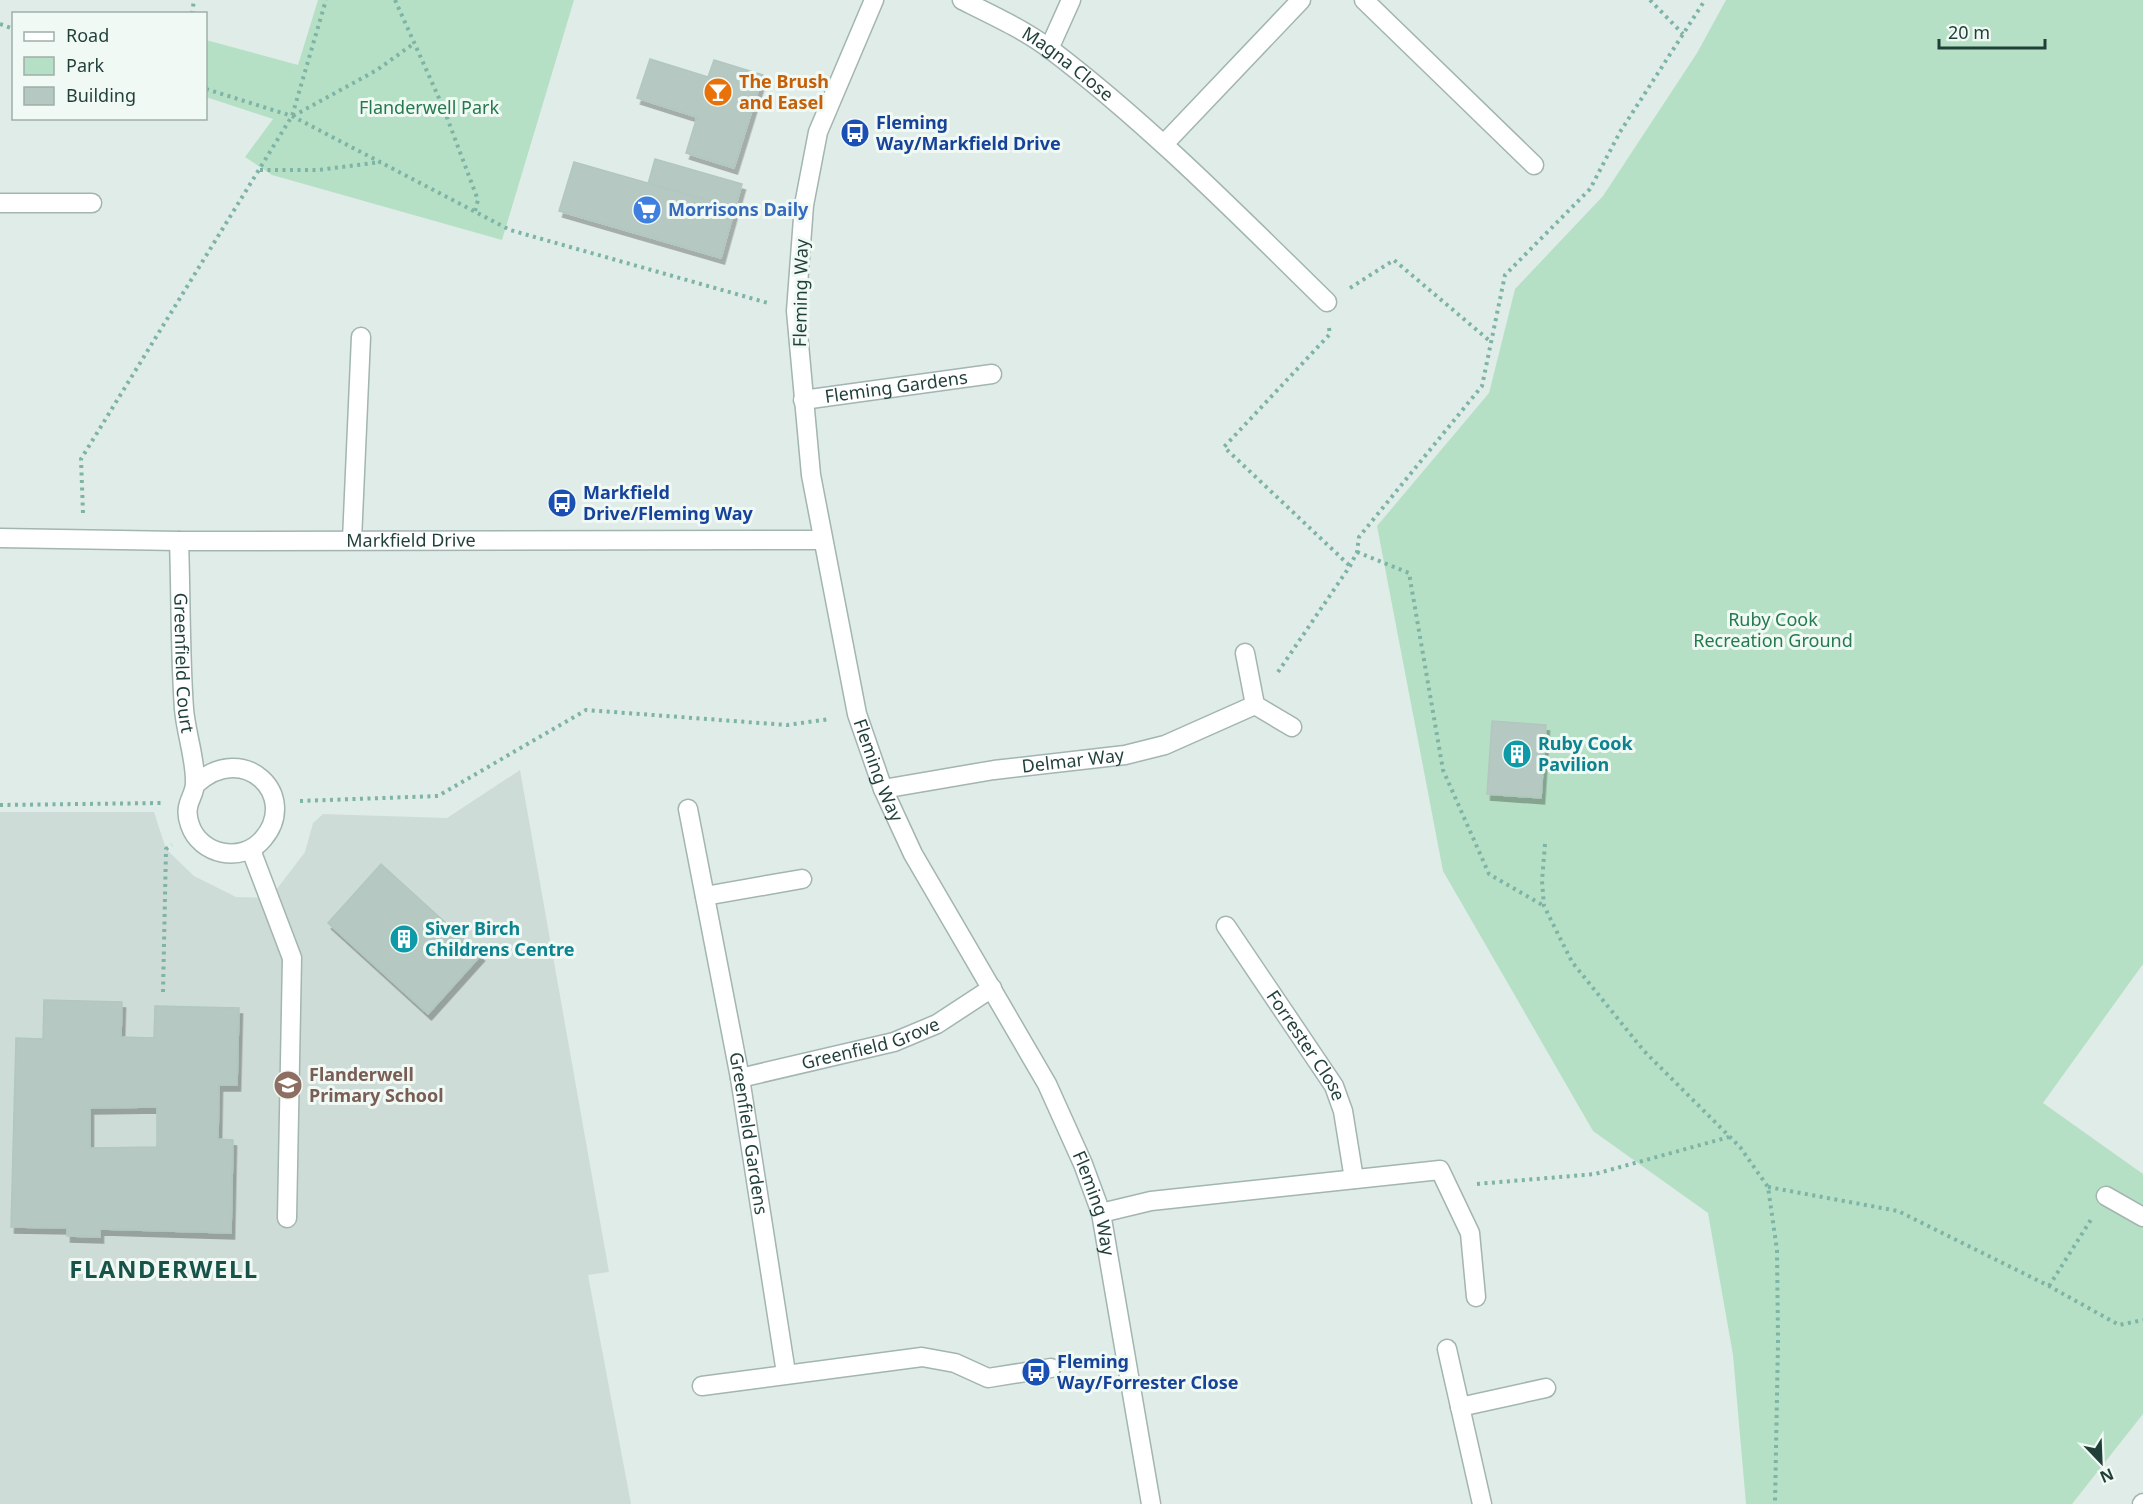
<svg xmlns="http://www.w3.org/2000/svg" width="2143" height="1504" font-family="'Noto Sans',sans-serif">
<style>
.built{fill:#cedcd7}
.green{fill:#b6e0c5}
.building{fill:#b5c8c1;stroke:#b1c7c0;stroke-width:1.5;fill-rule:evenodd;filter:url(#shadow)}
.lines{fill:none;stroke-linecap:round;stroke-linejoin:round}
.minor-casing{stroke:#a2b5b0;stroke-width:21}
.path{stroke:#7db4a6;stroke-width:4;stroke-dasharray:3 4.5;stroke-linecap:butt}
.minor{stroke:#fff;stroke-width:18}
.labels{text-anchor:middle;stroke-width:6;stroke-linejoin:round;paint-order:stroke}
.street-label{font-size:18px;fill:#1f3f38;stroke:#f1f9f5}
.food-label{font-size:18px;font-weight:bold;fill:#c56008;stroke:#f1f9f5;text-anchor:start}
.park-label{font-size:18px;fill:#247a4c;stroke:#f1f9f5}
.transit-label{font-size:18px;font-weight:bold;fill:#164399;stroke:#f1f9f5;text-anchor:start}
.shop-label{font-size:18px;font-weight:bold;fill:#366cbe;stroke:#f1f9f5;text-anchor:start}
.culture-label{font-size:18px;font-weight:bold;fill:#0d838f;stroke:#f1f9f5;text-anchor:start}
.education-label{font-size:18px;font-weight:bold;fill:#785e54;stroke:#f1f9f5;text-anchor:start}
.district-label{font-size:24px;font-weight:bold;letter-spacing:1.5px;fill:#185349;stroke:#f1f9f5}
</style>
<defs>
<filter id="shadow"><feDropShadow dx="3.5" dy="6" stdDeviation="0" flood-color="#0004"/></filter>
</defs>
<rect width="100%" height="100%" fill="#e0ece8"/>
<polygon class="built" points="520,770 609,1272 588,1275 631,1504 0,1504 0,812 154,812 166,849 194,876 236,897 270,898 305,852 313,823 323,814 447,818"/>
<g class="green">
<polygon points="318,0 574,0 502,240 272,175 245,157 273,119 206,97 206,40 298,65"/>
<polygon points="1726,0 2143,0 2143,964 2043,1103 2143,1174 2143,1414 2072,1504 1746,1504 1733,1355 1708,1213 1593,1131 1443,871 1377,526 1489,393 1515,289 1603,196 1697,53"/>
</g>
<g class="building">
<polygon points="650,59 708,77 714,60 763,75 734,168 686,153 697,117 637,98"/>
<polygon points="655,159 742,184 735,208 648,184"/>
<polygon points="574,162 735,208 721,258 559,211"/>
<polygon points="1492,721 1546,725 1541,798 1487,794"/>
<polygon points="381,864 481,955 428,1014 328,923"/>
<path d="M44,1000L122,1002L121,1037L154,1038L155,1006L239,1008L237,1085H219L218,1139L233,1140L231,1233L100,1229V1237L67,1236V1228L11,1227L16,1038L43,1039ZM157,1107V1147L90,1148V1108Z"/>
</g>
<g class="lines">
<g class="minor-casing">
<g id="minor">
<path id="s1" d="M874,0L818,132L804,205L796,311L811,475L857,714L883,789L913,854L1047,1084L1083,1164L1101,1213L1151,1504"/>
<path id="s2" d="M962,0C992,15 1023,29 1050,49C1150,125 1238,215 1327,302"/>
<polyline points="1364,0 1534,165"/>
<polyline points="1049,49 1071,0"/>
<polyline points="1164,144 1301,0"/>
<polyline points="0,203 92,203"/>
<path id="s3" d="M803,400L992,374"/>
<path id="s4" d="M0,538L179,541L823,540"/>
<polyline points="352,540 361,337"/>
<path id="s5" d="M179,541C181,597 180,654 184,709C186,733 195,757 195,781C196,797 182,803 190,825C200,855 242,864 263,839C300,796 244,740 196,784"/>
<polyline points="1245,653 1255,705 1292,727"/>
<path id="s6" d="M883,789L994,770L1125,755L1165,745L1255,705"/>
<path id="s7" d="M688,809L740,1078L786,1373"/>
<polyline points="251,850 292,958 287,1218"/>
<polyline points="705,896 802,879"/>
<path id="s8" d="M1226,926L1334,1086L1343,1111L1354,1179"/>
<path id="s9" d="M740,1078L894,1042L937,1024L992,988"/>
<polyline points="2106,1196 2143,1217"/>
<polyline points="1101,1213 1151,1201 1440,1170 1470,1233 1476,1297"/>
<polyline points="1447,1349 1482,1504"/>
<polyline points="702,1386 922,1357 955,1363 988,1378 1051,1368"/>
<polyline points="1460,1407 1546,1388"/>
<polyline points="2142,1504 2143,1503"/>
</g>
</g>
<g class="path">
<polyline points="395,0 443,107 478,200 475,211"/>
<polyline points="1650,0 1683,34"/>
<polyline points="192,14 194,0"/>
<polyline points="0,24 14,29"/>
<polyline points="206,89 292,116 510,230 768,303"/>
<polyline points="293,116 377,70 413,44"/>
<polyline points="260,170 318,170 381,162"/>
<polyline points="1350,288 1394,260 1491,342"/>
<polyline points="1329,328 1330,334 1224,447 1350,566"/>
<polyline points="83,513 81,459 292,116 326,0"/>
<polyline points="1357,552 1409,573 1443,770 1489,874 1544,906"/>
<polyline points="1278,672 1350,566 1357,552 1359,537 1482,386 1505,275 1590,189 1620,132 1705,0"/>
<polyline points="300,801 438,796 586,710 787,725 830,719"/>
<polyline points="0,805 161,803"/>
<polyline points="1545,844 1542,881 1544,906 1572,962 1644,1051 1740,1147 1768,1187 1777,1250 1778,1341 1775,1504"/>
<polyline points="163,992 166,849 172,845"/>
<polyline points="1477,1184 1595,1174 1729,1137"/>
<polyline points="1768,1187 1898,1211 2049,1286 2119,1325 2143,1320"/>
<polyline points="2049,1286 2092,1218"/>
</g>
<use href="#minor" class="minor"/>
</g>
<defs>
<g id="bar-disc" transform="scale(1.5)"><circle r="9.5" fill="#e8710a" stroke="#f1f9f5"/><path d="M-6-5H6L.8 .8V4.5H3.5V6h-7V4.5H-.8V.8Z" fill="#fff"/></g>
<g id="bus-disc" transform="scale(1.5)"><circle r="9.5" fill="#1a4fb4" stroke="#f1f9f5"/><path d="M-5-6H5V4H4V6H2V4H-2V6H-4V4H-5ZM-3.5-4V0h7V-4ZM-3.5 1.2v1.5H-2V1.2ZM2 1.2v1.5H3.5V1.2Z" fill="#fff"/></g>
<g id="supermarket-disc" transform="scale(1.5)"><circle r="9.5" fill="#3f7fe0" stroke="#f1f9f5"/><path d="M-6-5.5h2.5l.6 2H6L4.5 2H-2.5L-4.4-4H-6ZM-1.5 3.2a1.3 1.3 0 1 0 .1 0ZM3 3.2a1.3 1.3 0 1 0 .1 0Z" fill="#fff"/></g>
<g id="building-disc" transform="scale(1.5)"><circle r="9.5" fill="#0f9aa8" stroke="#f1f9f5"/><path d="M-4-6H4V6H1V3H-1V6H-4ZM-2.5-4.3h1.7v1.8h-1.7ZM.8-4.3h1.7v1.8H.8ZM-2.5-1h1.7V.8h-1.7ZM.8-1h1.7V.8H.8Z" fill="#fff"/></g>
<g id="school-disc" transform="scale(1.5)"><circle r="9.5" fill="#8d6e63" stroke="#f1f9f5"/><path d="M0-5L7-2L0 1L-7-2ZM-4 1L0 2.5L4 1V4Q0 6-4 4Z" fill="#fff"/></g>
</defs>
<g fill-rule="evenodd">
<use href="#bar-disc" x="718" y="92"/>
<use href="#bus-disc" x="855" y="133"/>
<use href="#supermarket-disc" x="647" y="210"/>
<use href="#bus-disc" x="562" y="503"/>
<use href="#building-disc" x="1517" y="754"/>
<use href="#building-disc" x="404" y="939"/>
<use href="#school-disc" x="288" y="1085"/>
<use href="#bus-disc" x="1036" y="1372"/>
</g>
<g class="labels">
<g class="street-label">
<text dy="6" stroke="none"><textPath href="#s2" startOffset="124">Magna Close</textPath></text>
<text transform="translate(801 293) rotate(-89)" y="6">Fleming Way</text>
<text dy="6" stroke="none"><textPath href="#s3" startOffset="94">Fleming Gardens</textPath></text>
<text dy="6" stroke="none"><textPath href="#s4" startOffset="411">Markfield Drive</textPath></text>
<text dy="6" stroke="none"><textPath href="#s5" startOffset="122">Greenfield Court</textPath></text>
<text dy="6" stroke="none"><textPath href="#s6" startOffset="192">Delmar Way</textPath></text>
<text dy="6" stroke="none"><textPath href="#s1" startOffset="792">Fleming Way</textPath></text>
<text dy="6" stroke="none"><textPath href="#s9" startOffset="135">Greenfield Grove</textPath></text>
<text dy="6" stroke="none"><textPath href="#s8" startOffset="144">Forrester Close</textPath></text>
<text dy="6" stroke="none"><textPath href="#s7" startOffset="330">Greenfield Gardens</textPath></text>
<text dy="6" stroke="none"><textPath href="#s1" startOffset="1278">Fleming Way</textPath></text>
</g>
<g class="food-label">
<text x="739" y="88">The Brush<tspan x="739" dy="21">and Easel</tspan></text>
</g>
<g class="park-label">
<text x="429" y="114">Flanderwell Park</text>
<text x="1773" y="626">Ruby Cook<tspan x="1773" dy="21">Recreation Ground</tspan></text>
</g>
<g class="transit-label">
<text x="876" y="129">Fleming<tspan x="876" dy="21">Way/Markfield Drive</tspan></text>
<text x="583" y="499">Markfield<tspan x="583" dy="21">Drive/Fleming Way</tspan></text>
<text x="1057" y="1368">Fleming<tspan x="1057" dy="21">Way/Forrester Close</tspan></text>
</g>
<g class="shop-label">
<text x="668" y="216">Morrisons Daily</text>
</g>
<g class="culture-label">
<text x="1538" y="750">Ruby Cook<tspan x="1538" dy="21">Pavilion</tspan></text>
<text x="425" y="935">Siver Birch<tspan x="425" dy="21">Childrens Centre</tspan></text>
</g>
<g class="education-label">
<text x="309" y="1081">Flanderwell<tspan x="309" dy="21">Primary School</tspan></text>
</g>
<g class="district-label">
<text x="164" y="1278">FLANDERWELL</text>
</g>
</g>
<rect x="12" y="12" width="195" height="108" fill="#f1f9f5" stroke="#9dafa9" stroke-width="1.5"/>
<rect x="24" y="32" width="30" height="9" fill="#ffffff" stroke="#9dafa9" stroke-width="1.5"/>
<text x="66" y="42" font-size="18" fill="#1f3f38">Road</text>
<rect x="24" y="57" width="30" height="18" fill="#b6e0c5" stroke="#9dafa9" stroke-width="1.5"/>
<text x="66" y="72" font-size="18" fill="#1f3f38">Park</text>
<rect x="24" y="87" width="30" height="18" fill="#b5c8c1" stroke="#9dafa9" stroke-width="1.5"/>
<text x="66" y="102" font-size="18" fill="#1f3f38">Building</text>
<g transform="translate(2101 1462) rotate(157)" stroke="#f1f9f5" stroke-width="4.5" paint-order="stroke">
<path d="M0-4.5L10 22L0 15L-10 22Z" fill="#1f3f38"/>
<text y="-9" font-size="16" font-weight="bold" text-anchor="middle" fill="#1f3f38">N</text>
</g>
<path d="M1939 39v9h106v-9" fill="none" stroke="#1f3f38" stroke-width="3"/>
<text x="1948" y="39" font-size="18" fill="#1f3f38" stroke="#f1f9f5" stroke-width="4.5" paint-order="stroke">20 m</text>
</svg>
